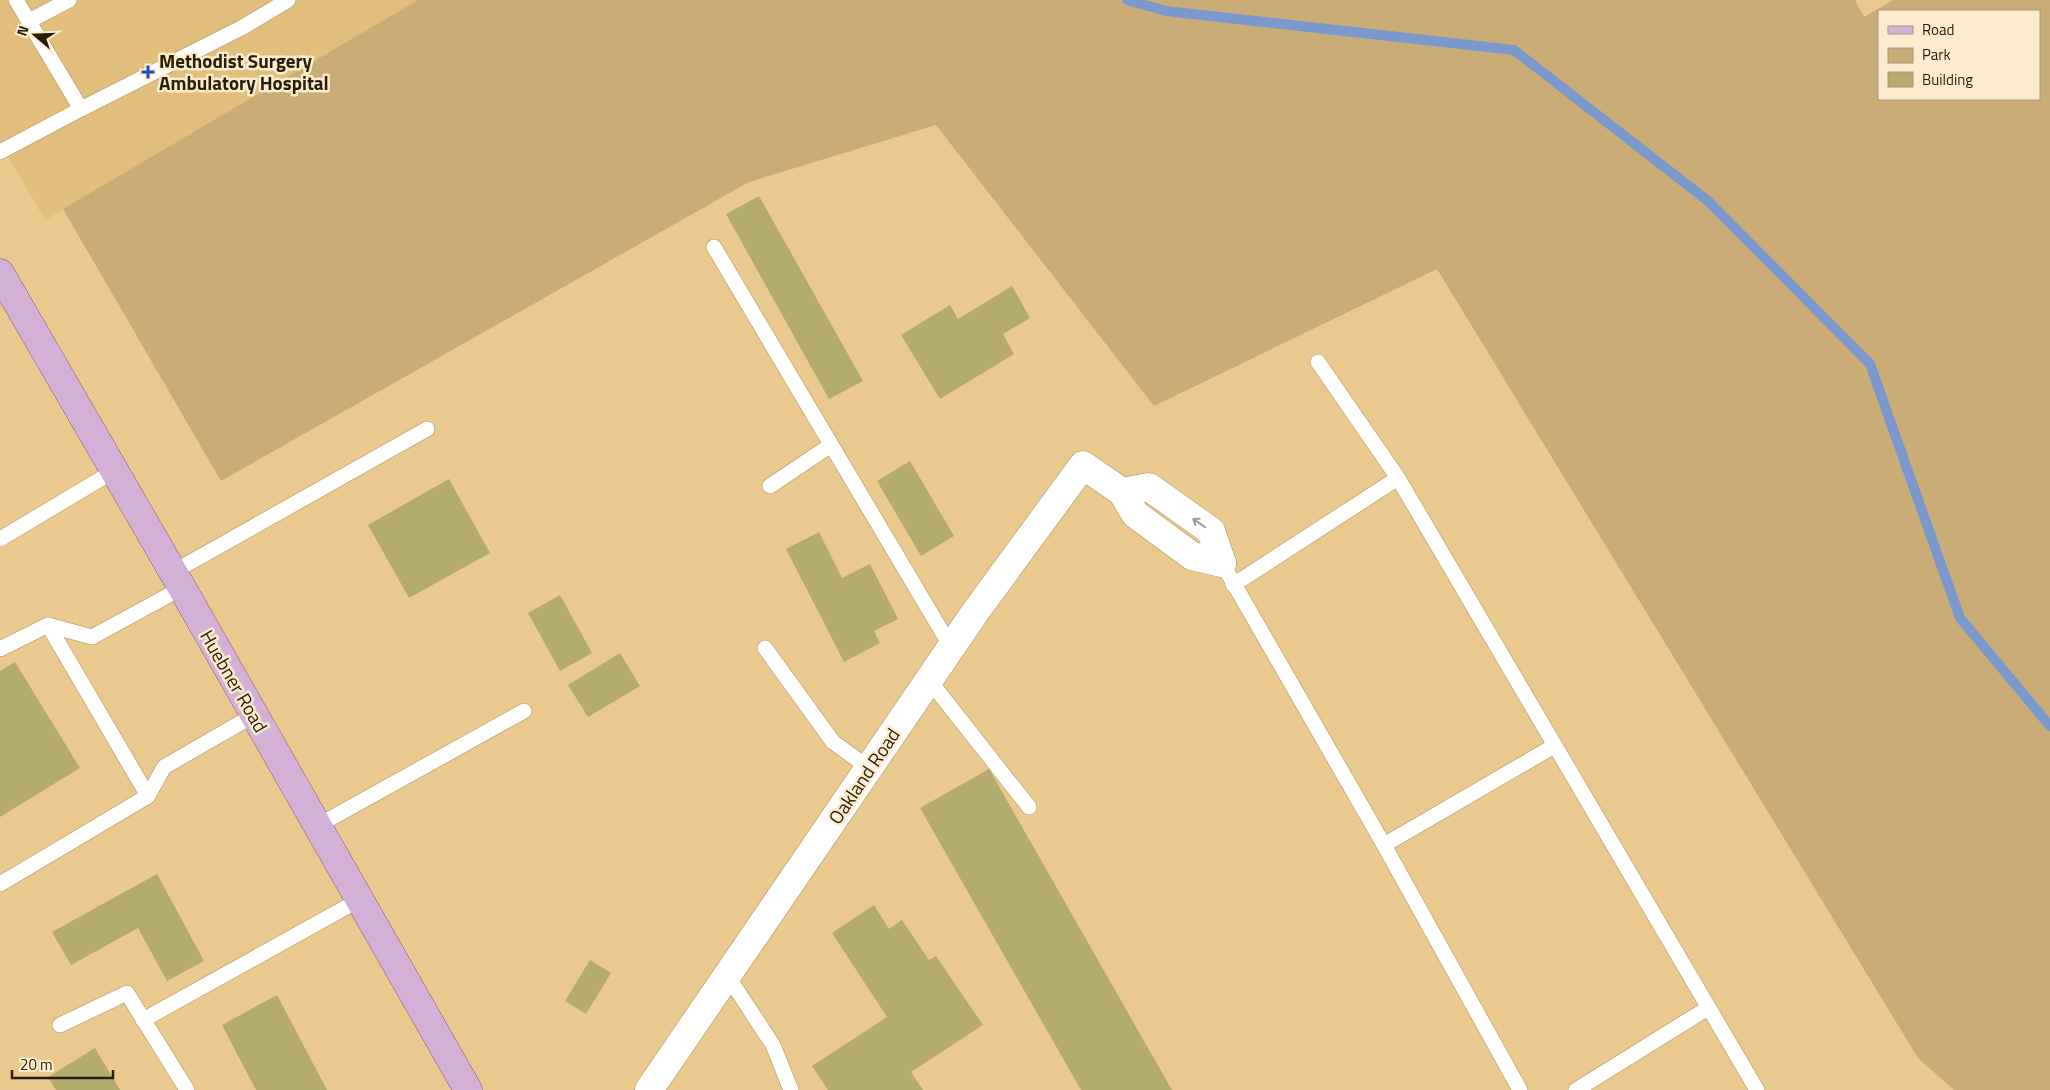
<svg xmlns="http://www.w3.org/2000/svg" width="2050" height="1090" font-family="'Titillium Web',sans-serif">
<style>
.built{fill:#e1be7b}
.green{fill:#caac76;fill-rule:evenodd}
.lines{fill:none;stroke-linecap:round;stroke-linejoin:round}
.stream{stroke:#7b98cd;stroke-width:10}
.building{fill:#b4ac6d}
.lane-casing{stroke:#ae9056;stroke-width:16}
.street-casing{stroke:#ae9056;stroke-width:29}
.primary-casing{stroke:#845b7d;stroke-width:29}
.lane{stroke:#fff;stroke-width:15}
.street{stroke:#fff;stroke-width:28}
.primary{stroke:#d3b1d7;stroke-width:28}
.oneway{stroke:#9f998e}
.poi-dot{fill:#1d50bd;stroke:#fceccf;stroke-width:2}
.labels{text-anchor:middle;stroke-width:5;stroke-linejoin:round;paint-order:stroke}
.poi-label{font-size:19px;font-weight:bold;fill:#291d05;stroke:#fceccf;text-anchor:start}
.street-label{font-size:19px;fill:#291d05;stroke:#fceccf}
</style>
<rect width="100%" height="100%" fill="#e9c98d"/>
<polygon class="built" points="0,0 418,0 45,220 0,143"/>
<path class="green" d="M418,0H1855L1864,17L1893,0H2050V1090H1954L1918,1058L1437,269L1154,406L936,125L749,182L221,481L63,209ZM1879,11H2039V99H1879Z"/>
<g class="lines">
<polyline class="stream" points="1127,0 1166,11 1514,50 1708,201 1870,364 1960,618 2050,726"/>
</g>
<g class="building">
<polygon points="759,196 863,381 829,399 726,214"/>
<polygon points="1012,286 1030,318 1003,334 1014,354 940,399 901,335 950,305 958,319"/>
<polygon points="910,461 954,536 921,556 877,481"/>
<polygon points="449,479 490,553 409,598 368,525"/>
<polygon points="819,532 842,578 870,564 898,619 874,631 880,643 844,662 786,549"/>
<polygon points="560,595 592,653 560,671 528,613"/>
<polygon points="620,653 640,686 588,717 568,685"/>
<polygon points="15,662 80,768 0,817 0,671"/>
<polygon points="989,769 1172,1090 1081,1090 920,808"/>
<polygon points="157,874 204,961 167,981 138,928 71,965 52,932"/>
<polygon points="874,905 889,929 902,920 929,960 936,956 983,1025 911,1072 923,1090 828,1090 812,1066 887,1017 832,933"/>
<polygon points="590,960 611,973 586,1014 565,1001"/>
<polygon points="277,995 327,1090 256,1090 222,1025"/>
<polygon points="95,1048 120,1090 56,1090 48,1077"/>
</g>
<g class="lines">
<g class="lane-casing">
<g id="lane">
<polyline points="29,21 69,0"/>
<polyline points="81,109 243,27 288,0"/>
<polyline points="0,152 81,109 16,0"/>
<polyline points="714,247 951,647"/>
<polyline points="1318,362 1398,478 1757,1090"/>
<polyline points="770,486 831,445"/>
<polyline points="0,539 114,471"/>
<polyline points="1222,563 1384,845 1520,1090"/>
<polyline points="173,572 427,429"/>
<polyline points="1233,585 1398,478"/>
<polyline points="48,625 148,796"/>
<polyline points="765,648 833,742 869,768"/>
<polyline points="0,649 48,625 92,637 182,588"/>
<polyline points="929,680 1029,807"/>
<polyline points="317,826 524,711"/>
<polyline points="1384,845 1554,746"/>
<polyline points="0,884 148,796 164,767 254,715"/>
<polyline points="727,975 773,1045 791,1090"/>
<polyline points="143,1020 359,900"/>
<polyline points="60,1025 127,993 187,1090"/>
<polyline points="1576,1090 1708,1008"/>
</g>
</g>
<g class="street-casing">
<g id="street">
<polyline points="1122,492 1149,487 1211,531 1222,563"/>
<polyline points="649,1090 976,611 1083,465 1122,492 1135,514 1192,556 1222,563"/>
</g>
</g>
<g class="primary-casing">
<polyline id="primary" points="0,273 173,572 468,1090"/>
</g>
<use href="#lane" class="lane"/>
<use href="#street" class="street"/>
<use href="#primary" class="primary"/>
</g>
<defs><path id="oneway-shaft" d="M-6 0H5M1.5-3L5.5 0L1.5 3" fill="none" stroke-width="1.6" stroke-linecap="round" stroke-linejoin="round" transform="scale(1.25)"/></defs>
<use class="oneway" href="#oneway-shaft" transform="translate(1199 523) rotate(-145)"/>
<path class="poi-dot" d="M145.5 64.5h5v5h5v5h-5v5h-5v-5h-5v-5h5z"/>
<g class="labels">
<g class="poi-label">
<text x="159" y="68">Methodist Surgery<tspan x="159" dy="22">Ambulatory Hospital</tspan></text>
</g>
<g class="street-label">
<text transform="translate(234 681) rotate(60)" y="7">Huebner Road</text>
<text transform="translate(864 776) rotate(-56)" y="7">Oakland Road</text>
</g>
</g>
<rect x="1878" y="10" width="162" height="90" fill="#fceccf" stroke="#a8997e"/>
<rect x="1888" y="26" width="25" height="8" fill="#d3b1d7" stroke="#a8997e"/>
<text x="1922" y="35" font-size="15" fill="#291d05">Road</text>
<rect x="1888" y="48" width="25" height="15" fill="#caac76" stroke="#a8997e"/>
<text x="1922" y="60" font-size="15" fill="#291d05">Park</text>
<rect x="1888" y="72" width="25" height="15" fill="#b4ac6d" stroke="#a8997e"/>
<text x="1922" y="85" font-size="15" fill="#291d05">Building</text>
<g transform="translate(35 35) rotate(289)" stroke="#fceccf" stroke-width="4" paint-order="stroke">
<path d="M0-4L9 19L0 12L-9 19Z" fill="#291d05"/>
<text y="-8" font-size="14" font-weight="bold" text-anchor="middle" fill="#291d05">N</text>
</g>
<path d="M12 1070v8h101v-8" fill="none" stroke="#291d05" stroke-width="2.5"/>
<text x="20" y="1070" font-size="15" fill="#291d05" stroke="#fceccf" stroke-width="4" paint-order="stroke">20 m</text>
</svg>
